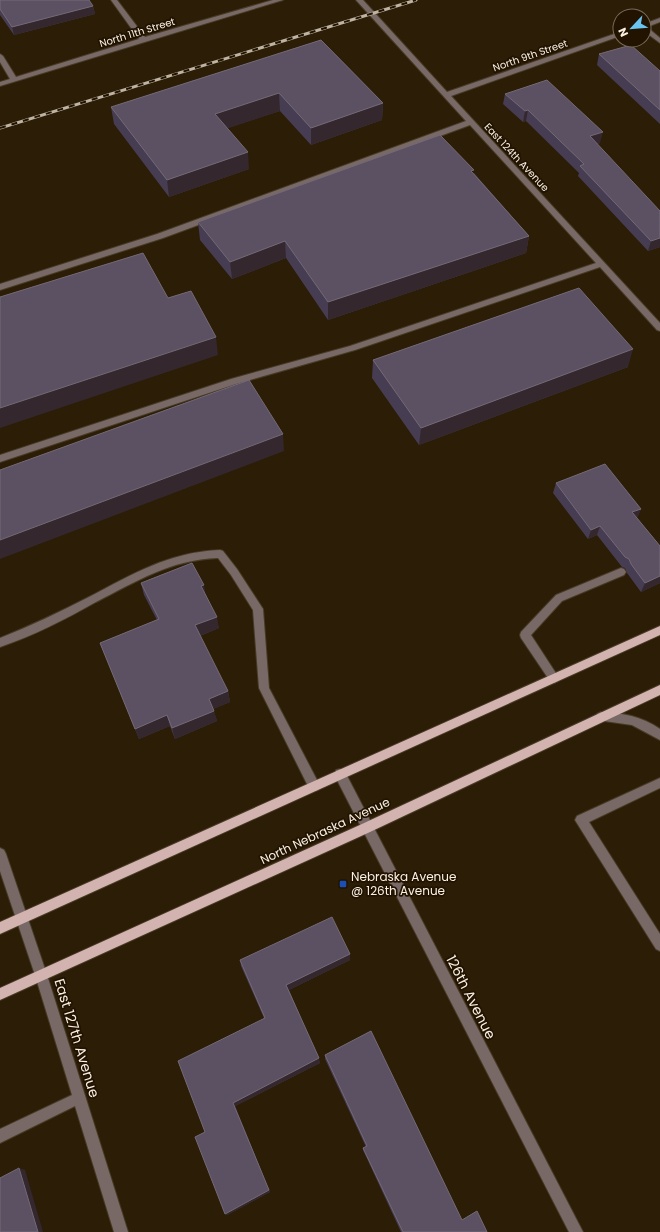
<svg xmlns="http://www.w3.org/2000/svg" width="660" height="1232" font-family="Poppins,sans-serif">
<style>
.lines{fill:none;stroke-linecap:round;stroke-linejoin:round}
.minor-casing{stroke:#483b25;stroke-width:2}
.major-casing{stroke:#483b25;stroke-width:2}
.minor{fill:#786967;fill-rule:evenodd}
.major{fill:#d3b3af;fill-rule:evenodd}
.rail-casing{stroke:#bfb4a3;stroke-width:3}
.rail{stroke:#211300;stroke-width:2;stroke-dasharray:6;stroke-linecap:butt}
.wall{fill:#473d53}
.shaded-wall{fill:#34282e}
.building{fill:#5b5162;stroke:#746a76}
.transit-dot{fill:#1a4fb4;stroke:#211300;stroke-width:1.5}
.labels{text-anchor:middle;stroke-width:3.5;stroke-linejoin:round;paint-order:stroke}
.far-street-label{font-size:10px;fill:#faf0e2;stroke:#211300}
.street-label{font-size:12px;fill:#faf0e2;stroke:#211300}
.poi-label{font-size:12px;fill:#faf0e2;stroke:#211300;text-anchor:start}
.near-street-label{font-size:14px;fill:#faf0e2;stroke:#211300}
</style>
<rect width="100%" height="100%" fill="#2b1d06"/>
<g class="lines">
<g class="minor-casing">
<g id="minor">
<polygon points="111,0 117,0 145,37 273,0 283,0 0,86 0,82 10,79 0,62 0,54 3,56 16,77 139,39"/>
<polygon points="356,0 363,0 447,92 620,32 620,36 451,96 660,323 660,331 657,330 600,267 355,350 236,384 0,462 0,455 231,379 350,346 596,263 470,125 163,238 0,290 0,284 157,234 466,121"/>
<polygon points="660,18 660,22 647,27 660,38 660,43 644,31 644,24"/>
<path d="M220,550L223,551L237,569L263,609L269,688L318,782L319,786L318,790L314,791L310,790L259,688L253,610L231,575L218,558C170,560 137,581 96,602C66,619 33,636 0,647V638C30,626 60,612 89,597C133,574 169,552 220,550Z"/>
<polygon points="621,568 624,569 626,572 624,575 562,601 531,635 559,678 558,681 554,683 550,681 521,638 520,635 521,632 556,595"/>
<path d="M601,712C623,713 641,716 660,729V740L632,725L597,720L596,717L597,714Z"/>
<polygon points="340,769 344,770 583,1232 569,1232 336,778 335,774 336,770"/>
<polygon points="660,778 660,788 589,822 660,934 660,951 656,949 575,820 577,816"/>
<polygon points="0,848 4,850 6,854 47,975 128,1232 114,1232 75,1106 0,1143 0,1129 72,1095 35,975 0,871"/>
</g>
</g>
<g class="major-casing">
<g id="major">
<polygon points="660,626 660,635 0,934 0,922"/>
<polygon points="660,685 660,695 370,832 0,1000 0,988 362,824"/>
</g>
</g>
<use href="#minor" class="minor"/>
<use href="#major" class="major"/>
<g class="rail-casing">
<polyline id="rail" points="0,128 416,0"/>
</g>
<use href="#rail" class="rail"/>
</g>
<g class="wall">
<polygon points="0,0 93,6 95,14 14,35 0,15"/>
<polygon points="321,40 383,103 382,120 311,145 280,111 227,128 249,169 169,197 114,124 111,107"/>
<polygon points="599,54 660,71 660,124 597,65"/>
<polygon points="505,94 600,143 597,144 660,247 648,251 578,176 579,173 526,121 523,122 503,104"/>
<polygon points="474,173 529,236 526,253 328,320 286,258 232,279 200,240 198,222"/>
<polygon points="373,360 628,367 419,445 372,378"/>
<polygon points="556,483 641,509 637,518 660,546 660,583 641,592 627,573 625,568 622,567 597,535 588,539 553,493"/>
<polygon points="141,583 206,595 219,628 200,636 228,691 230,702 213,709 217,721 175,739 170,726 139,739 100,643 157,620 144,595"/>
<polygon points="350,954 350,960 289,990 320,1063 235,1106 270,1192 227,1215 205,1132 264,1018 241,966 240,960"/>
<polygon points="325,1055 462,1220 487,1232 401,1232 363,1150 363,1148 366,1147 325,1059"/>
</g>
<g class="shaded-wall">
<polygon points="93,6 95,14 14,35 12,27"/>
<polygon points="279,93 280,111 217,132 215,114"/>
<polygon points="383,103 382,120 311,145 311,128"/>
<polygon points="528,110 526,121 523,122 525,111"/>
<polygon points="603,132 600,143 588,147 590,136"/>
<polygon points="248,152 249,169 169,197 167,180"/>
<polygon points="529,236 526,253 328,320 328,302"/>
<polygon points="660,238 660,247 648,251 651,241"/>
<polygon points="285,241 286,258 232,279 230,262"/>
<polygon points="216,337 218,355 0,428 0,408"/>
<polygon points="633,349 628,367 419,445 421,428"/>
<polygon points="283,434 284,451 0,559 0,540"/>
<polygon points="641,509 637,518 632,512"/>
<polygon points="600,526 597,535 588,539 591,530"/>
<polygon points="660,576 660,583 641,592 645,583"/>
<polygon points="204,585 206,597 201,586"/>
<polygon points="217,617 219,628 197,637 195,625"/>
<polygon points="228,691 230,702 211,710 209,699"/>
<polygon points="214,711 217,721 175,739 172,728"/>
<polygon points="167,715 170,726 139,739 135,729"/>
<polygon points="350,954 350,960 287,991 286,985"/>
<polygon points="319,1058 320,1063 235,1106 270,1192 227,1215 225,1214 233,1103"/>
<polygon points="19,1168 25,1170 43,1232 38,1232"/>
</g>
<g class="building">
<polygon points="0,0 89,0 93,6 12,27 0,9"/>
<polygon points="321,40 383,103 311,128 279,93 215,114 248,152 167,180 111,107"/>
<polygon points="631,45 660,71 660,110 599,54"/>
<polygon points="547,80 603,132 590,136 660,211 660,238 651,241 580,166 584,164 528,110 525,111 505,94"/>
<polygon points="440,135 474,170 471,171 529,236 328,302 285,241 230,262 198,222"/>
<polygon points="143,253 168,298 191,291 216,337 0,408 0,297"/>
<polygon points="579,288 633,349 421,428 373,360"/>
<polygon points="249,380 283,434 0,540 0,470"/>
<polygon points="605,464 641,509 632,512 660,546 660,576 645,583 631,564 629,559 625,557 600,526 591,530 556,483"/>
<polygon points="192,563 204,585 201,586 217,617 195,625 228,691 209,699 214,711 172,728 167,715 135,729 100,643 159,619 141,583"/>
<polygon points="332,917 350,954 286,985 319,1058 233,1103 269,1190 225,1214 195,1137 205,1132 178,1061 265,1018 240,960"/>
<polygon points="371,1031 462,1220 477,1211 487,1232 403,1232 363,1148 367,1146 325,1055"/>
<polygon points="19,1168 38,1232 0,1232 0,1178"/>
</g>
<rect class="transit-dot" x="339" y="880" width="8" height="8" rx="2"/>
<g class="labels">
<g class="far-street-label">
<text transform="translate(137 32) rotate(-17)" y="4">North 11th Street</text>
<text transform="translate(530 55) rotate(-19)" y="4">North 9th Street</text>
<text transform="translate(517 157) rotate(47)" y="4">East 124th Avenue</text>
</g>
<g class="street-label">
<text transform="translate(325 831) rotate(-25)" y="4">North Nebraska Avenue</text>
</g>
<g class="poi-label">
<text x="351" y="881">Nebraska Avenue<tspan x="351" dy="14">@ 126th Avenue</tspan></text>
</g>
<g class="near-street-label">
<text transform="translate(471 997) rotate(63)" y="5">126th Avenue</text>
<text transform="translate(77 1038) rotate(73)" y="5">East 127th Avenue</text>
</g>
</g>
<g transform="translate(632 28) rotate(244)"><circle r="19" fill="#211300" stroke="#786b5a"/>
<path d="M0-3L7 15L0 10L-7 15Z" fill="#69c4f1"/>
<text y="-6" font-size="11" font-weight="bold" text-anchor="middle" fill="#faf0e2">N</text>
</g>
</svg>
